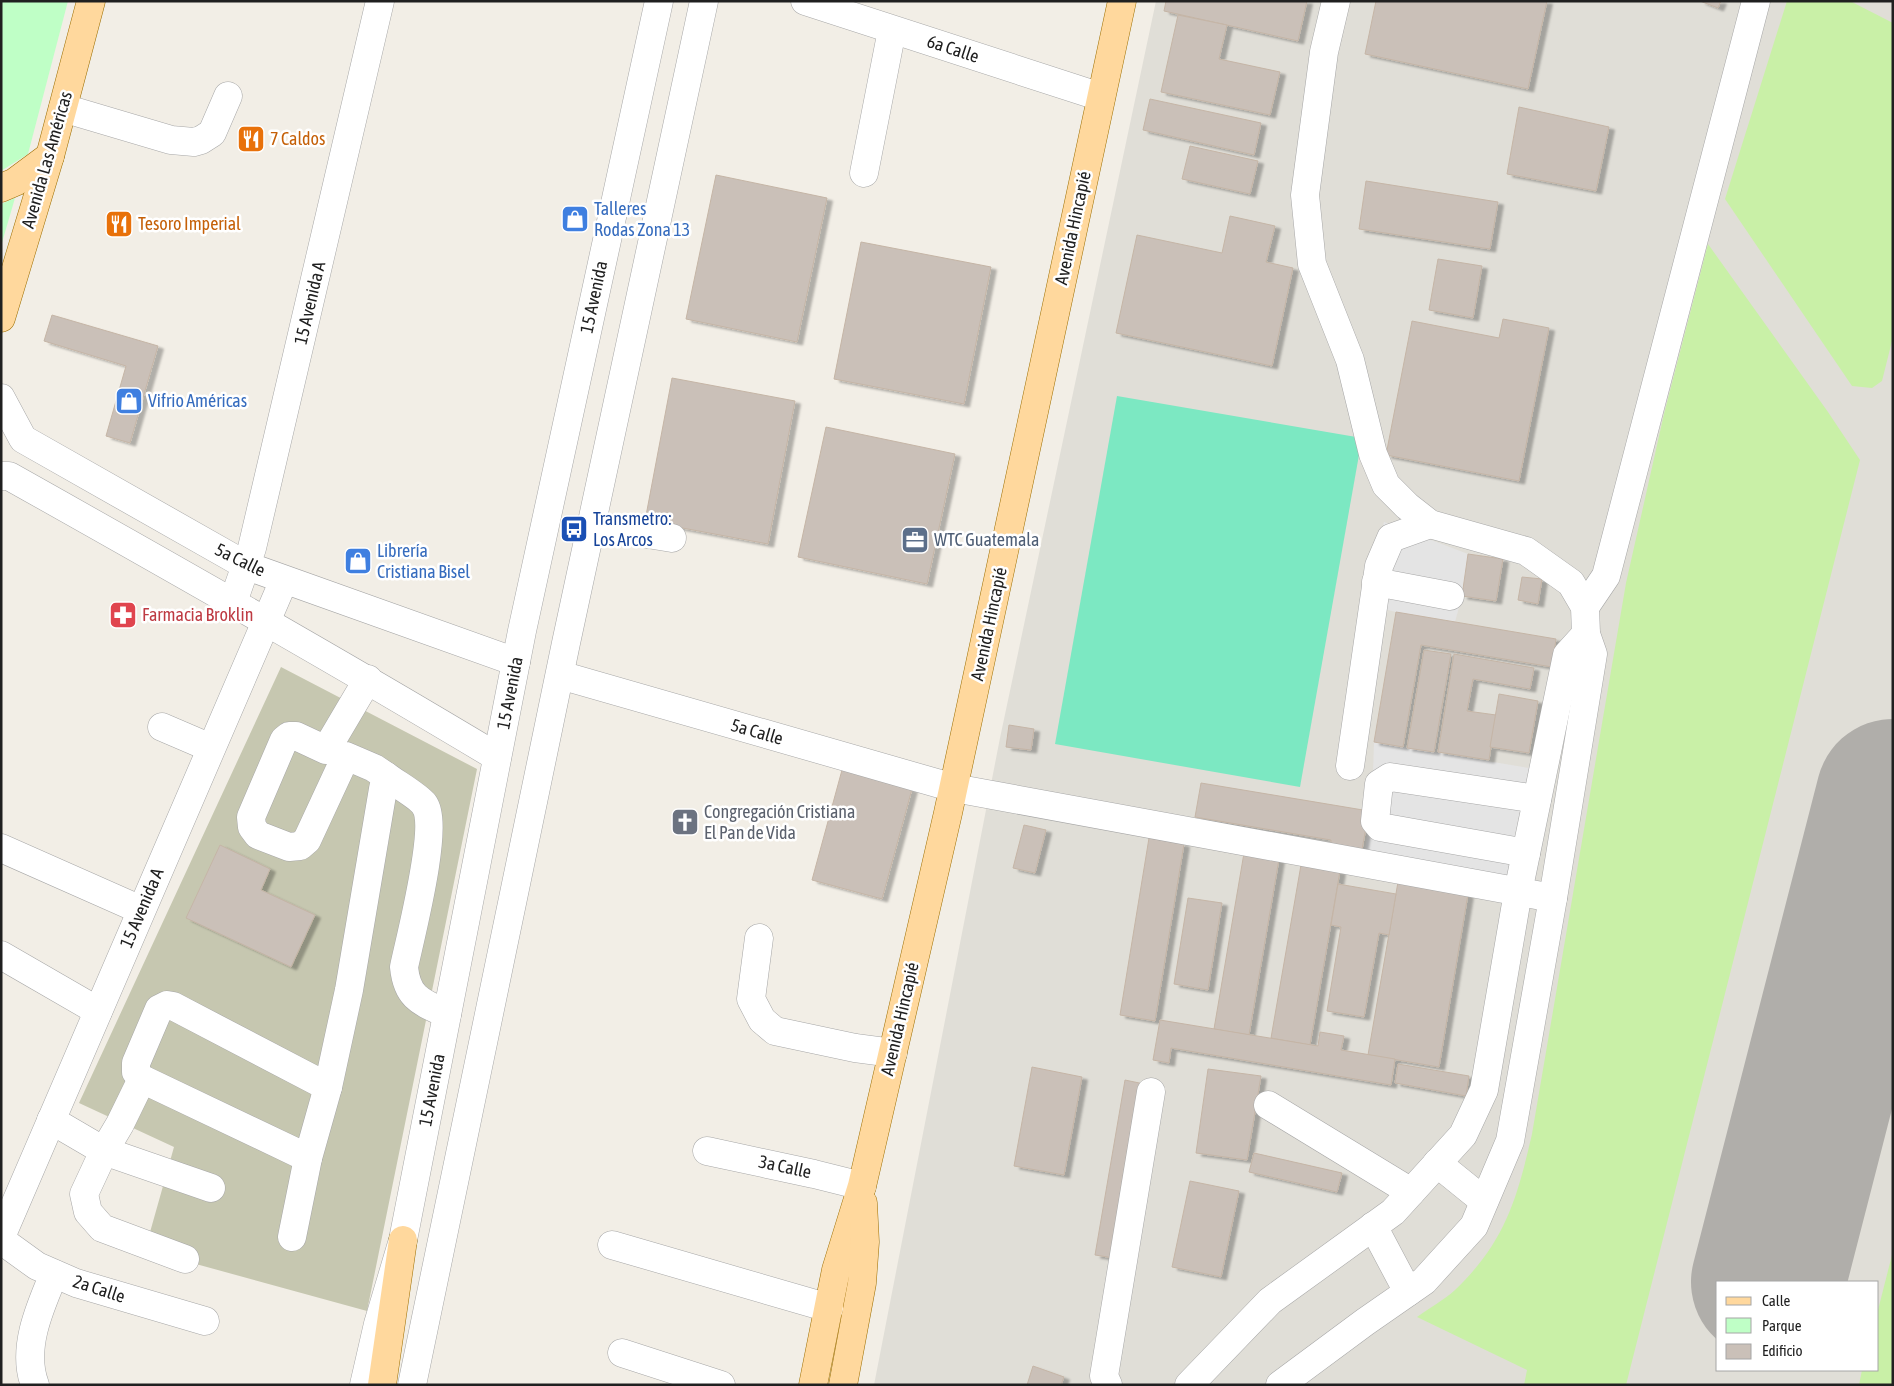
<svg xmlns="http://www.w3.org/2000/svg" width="1894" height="1386" font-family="'Asap Condensed',sans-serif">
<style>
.airport{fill:#e0ded7;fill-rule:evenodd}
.construction{fill:#c6c7b0}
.grass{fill:#c9f0a7}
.park{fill:#bfffc6}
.pitch{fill:#7ce8c2}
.parking{fill:#e4e4e4}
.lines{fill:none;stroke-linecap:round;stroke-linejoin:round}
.runway{stroke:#b0aeaa;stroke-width:154}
.building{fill:#cac0b8;stroke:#c5b5a6;filter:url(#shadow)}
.minor-casing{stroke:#a7a7a7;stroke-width:29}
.major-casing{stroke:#9c6e00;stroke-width:29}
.minor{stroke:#fff;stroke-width:28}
.major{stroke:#ffd89d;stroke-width:28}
.labels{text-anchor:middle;stroke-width:5;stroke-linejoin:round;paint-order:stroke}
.street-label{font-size:18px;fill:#202020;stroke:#fff}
.food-label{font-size:18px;fill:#c56008;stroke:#fff;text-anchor:start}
.shop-label{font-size:18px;fill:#366cbe;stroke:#fff;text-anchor:start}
.transit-label{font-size:18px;fill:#164399;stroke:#fff;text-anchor:start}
.service-label{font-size:18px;fill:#4e5e75;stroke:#fff;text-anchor:start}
.health-label{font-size:18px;fill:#be3a42;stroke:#fff;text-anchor:start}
.worship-label{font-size:18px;fill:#5b616d;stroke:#fff;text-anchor:start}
</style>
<defs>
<filter id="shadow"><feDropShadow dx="5.5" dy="3" stdDeviation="1" flood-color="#0004"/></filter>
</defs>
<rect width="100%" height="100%" fill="#f2eee6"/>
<path class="airport" d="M1156,1H1893V1385H874L1000,738ZM1718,1282H1878V1370H1718Z"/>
<polygon class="construction" points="281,667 477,769 367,1311 145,1250 174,1147 79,1103"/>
<g class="grass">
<polygon points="1787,1 1850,1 1893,23 1893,337 1882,381 1872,388 1852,386 1725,199"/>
<path d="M1708,244L1828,412L1860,460L1626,1385H1524L1527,1370L1417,1317C1429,1308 1444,1300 1455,1290C1505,1242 1517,1199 1532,1134L1626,583L1664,414Z"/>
<polygon points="1893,1251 1893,1385 1859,1385 1862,1370 1878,1370 1878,1310"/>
</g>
<g class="park">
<polygon points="1,1 68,1 28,154 1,171"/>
<polygon points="15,198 1,246 1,204"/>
</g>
<polygon class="pitch" points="1117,396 1362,438 1300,787 1055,744"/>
<g class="parking">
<polygon points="1384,522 1468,554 1462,596 1455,622 1396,612 1364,604"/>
<polygon points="1374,742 1529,768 1505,884 1364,855 1372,806"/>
</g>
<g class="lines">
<polyline class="runway" points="1768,1282 1893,796"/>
</g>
<g class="building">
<polygon points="1166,1 1307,1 1298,41 1164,11"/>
<polygon points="1376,1 1547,1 1528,89 1365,54"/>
<polygon points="1700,1 1721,1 1718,8"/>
<polygon points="1178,15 1227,25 1219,59 1280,72 1270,115 1161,92"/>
<polygon points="1150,99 1261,123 1254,155 1143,130"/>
<polygon points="1519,107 1609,127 1596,191 1507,174"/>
<polygon points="1190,146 1258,161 1250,194 1182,179"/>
<polygon points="716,175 827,198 797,342 686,319"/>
<polygon points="1366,181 1498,202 1490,249 1359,229"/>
<polygon points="1230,216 1275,226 1266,262 1293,268 1272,366 1116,333 1137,235 1222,253"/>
<polygon points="861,242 991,267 964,404 834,379"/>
<polygon points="1438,259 1482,266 1473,318 1429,310"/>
<polygon points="52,315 158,346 130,443 106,436 126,366 44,341"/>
<polygon points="1503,319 1549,328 1519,481 1386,455 1412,321 1499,338"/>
<polygon points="672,378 795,401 768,544 645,521"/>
<polygon points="826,427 955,454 927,584 798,557"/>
<polygon points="1468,554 1503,559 1496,601 1462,596"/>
<polygon points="1522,577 1542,579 1538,604 1518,600"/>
<polygon points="1396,612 1556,639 1552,667 1421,645 1403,747 1374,742"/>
<polygon points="1424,650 1451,654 1434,752 1407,748"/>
<polygon points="1454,654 1534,668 1530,689 1473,679 1467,711 1496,715 1489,760 1438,752"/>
<polygon points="1499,694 1538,701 1529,753 1490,747"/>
<polygon points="1009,725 1034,729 1031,750 1006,747"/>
<polygon points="842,770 912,789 882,899 812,880"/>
<polygon points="1201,783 1369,811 1361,855 1330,850 1331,840 1195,817"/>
<polygon points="1024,825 1046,830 1035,873 1013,868"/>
<polygon points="1149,838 1184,844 1155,1021 1120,1015"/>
<polygon points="220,845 270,869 261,890 315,915 291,967 186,918"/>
<polygon points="1244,853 1279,859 1249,1035 1214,1029"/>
<polygon points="1301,865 1340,871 1310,1045 1271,1038"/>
<polygon points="1398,882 1468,894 1439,1067 1368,1055"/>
<polygon points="1338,884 1396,894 1389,935 1379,933 1364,1017 1327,1011 1341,927 1331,925"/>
<polygon points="1188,898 1222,903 1208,990 1174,984"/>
<polygon points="1160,1020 1318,1046 1320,1032 1344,1036 1341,1050 1395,1059 1391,1085 1171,1048 1169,1063 1153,1060"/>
<polygon points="1398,1064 1469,1076 1466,1096 1395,1083"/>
<polygon points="1032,1067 1082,1077 1064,1175 1014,1166"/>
<polygon points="1208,1069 1261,1076 1247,1160 1196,1153"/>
<polygon points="1125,1080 1144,1084 1114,1258 1095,1255"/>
<polygon points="1254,1153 1342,1173 1337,1192 1249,1172"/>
<polygon points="1190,1181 1239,1191 1221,1277 1172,1267"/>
<polygon points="1033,1366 1064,1377 1061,1385 1027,1385"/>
</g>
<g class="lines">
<g class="minor-casing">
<g id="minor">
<polyline points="805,1 1101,97"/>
<polyline points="63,108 171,140 194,142 201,140 212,133 228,96"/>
<polyline points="864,173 892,30"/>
<polyline points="1,398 23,439 247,566 516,662"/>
<path d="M1,476H9C173,568 336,660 497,757"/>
<polyline points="592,525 672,538"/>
<polyline points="1376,582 1450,596"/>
<polyline points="233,602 252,548 380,1"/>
<polyline points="1585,607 1606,576 1756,1"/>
<polyline points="560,675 954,788 1553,898"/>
<polyline points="162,727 211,748"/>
<polyline points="1350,766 1379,566 1391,538 1430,524"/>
<path d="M386,776C395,783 418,796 424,804C440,825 410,938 404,967C407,998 421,1002 447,1014"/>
<polyline points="1,848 141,910"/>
<polyline points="1526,853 1380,827 1375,821 1379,784 1390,777 1537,799"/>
<polyline points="759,938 751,999 762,1020 775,1031 855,1048 893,1053"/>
<polyline points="1,955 98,1011"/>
<polyline points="142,1079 120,1124 104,1151 211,1188"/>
<polyline points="1268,1105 1411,1192"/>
<polyline points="51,1120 104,1151 84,1194 88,1212 102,1228 185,1259"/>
<polyline points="707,1151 814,1174 862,1186"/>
<polyline points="308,1158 142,1079 136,1072 136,1063 159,1009 167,1005 173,1006 328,1087"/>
<polyline points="1437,1163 1484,1201"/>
<polyline points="1373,1226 1408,1292"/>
<polyline points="1,1237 284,580"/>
<polyline points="292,1237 308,1158 328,1087 349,990 383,789 386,776 374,768 346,756 307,840 300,846 289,847 258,835 252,827 251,817 284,740 289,736 296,736 326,750 368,679"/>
<polyline points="1,1240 37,1266 76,1283 205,1321"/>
<polyline points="612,1245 829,1308"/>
<polyline points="622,1353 721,1385"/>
<path d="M35,1385C21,1349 40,1307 54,1274"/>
<polyline points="364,1385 378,1324 403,1240 522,631 659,1"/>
<polyline points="412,1385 566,643 704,1"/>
<polyline points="1108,1385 1104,1376 1151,1092"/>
<polyline points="1189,1385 1270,1301 1393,1212 1463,1135 1484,1090 1518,892 1567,655 1586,634"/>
<polyline points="1280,1385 1365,1322 1424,1281 1474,1226 1510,1141 1553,898 1593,654 1586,634 1585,607 1571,583 1526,551 1430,524 1407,506 1386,485 1373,454 1350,360 1312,264 1305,195 1324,52 1336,1"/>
</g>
</g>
<g class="major-casing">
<g id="major">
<polyline points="1,188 15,182 50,156"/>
<polyline points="1,318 50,156 91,1"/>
<polyline points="382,1385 403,1240"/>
<polyline points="813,1385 836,1270 862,1186 948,813 1122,1"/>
<polyline points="843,1385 862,1283 865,1242 863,1203"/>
</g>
</g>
<use href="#minor" class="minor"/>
<use href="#major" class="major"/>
</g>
<defs>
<g id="restaurant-square" transform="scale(1.4375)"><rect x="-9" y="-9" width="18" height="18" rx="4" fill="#e8710a" stroke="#fff"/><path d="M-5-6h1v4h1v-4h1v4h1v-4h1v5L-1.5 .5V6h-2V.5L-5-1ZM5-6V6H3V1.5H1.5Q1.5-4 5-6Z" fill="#fff"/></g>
<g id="shop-square" transform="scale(1.4375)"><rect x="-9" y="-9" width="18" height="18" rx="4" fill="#3f7fe0" stroke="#fff"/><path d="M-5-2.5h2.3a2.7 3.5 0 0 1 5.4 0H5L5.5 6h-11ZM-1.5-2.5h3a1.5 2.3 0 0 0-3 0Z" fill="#fff"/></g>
<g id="bus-square" transform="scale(1.4375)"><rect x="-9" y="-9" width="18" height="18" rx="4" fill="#1a4fb4" stroke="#fff"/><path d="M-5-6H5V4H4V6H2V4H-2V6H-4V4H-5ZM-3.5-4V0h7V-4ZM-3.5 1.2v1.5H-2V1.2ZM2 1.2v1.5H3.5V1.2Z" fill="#fff"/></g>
<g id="office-square" transform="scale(1.4375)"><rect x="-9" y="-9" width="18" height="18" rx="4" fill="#5c6f8a" stroke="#fff"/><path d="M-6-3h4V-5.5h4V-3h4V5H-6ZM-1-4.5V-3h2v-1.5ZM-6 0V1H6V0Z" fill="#fff"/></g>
<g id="pharmacy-square" transform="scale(1.4375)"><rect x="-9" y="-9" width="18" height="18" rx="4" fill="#e0444e" stroke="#fff"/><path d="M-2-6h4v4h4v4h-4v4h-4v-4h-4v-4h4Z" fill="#fff"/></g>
<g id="church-square" transform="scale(1.4375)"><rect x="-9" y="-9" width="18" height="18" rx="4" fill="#6b7280" stroke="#fff"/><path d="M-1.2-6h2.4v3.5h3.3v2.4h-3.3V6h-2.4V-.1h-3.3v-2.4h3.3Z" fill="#fff"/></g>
</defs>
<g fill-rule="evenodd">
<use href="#restaurant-square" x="251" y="139"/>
<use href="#shop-square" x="575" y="219"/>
<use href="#restaurant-square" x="119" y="224"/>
<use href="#shop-square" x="129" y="401"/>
<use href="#bus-square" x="574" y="529"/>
<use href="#office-square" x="915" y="540"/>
<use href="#shop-square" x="358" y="561"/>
<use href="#pharmacy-square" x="123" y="615"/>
<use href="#church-square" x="685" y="822"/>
</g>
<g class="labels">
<g class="street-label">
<text transform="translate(953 49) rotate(18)" y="6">6a Calle</text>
<text transform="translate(47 160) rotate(-74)" y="6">Avenida Las Américas</text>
<text transform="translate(1073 228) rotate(-78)" y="6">Avenida Hincapié</text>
<text transform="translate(594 297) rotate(-78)" y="6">15 Avenida</text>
<text transform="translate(310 303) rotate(-77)" y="6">15 Avenida A</text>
<text transform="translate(240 560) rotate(26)" y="6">5a Calle</text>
<text transform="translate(989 624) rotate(-78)" y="6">Avenida Hincapié</text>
<text transform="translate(510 693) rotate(-79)" y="6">15 Avenida</text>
<text transform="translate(757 732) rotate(16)" y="6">5a Calle</text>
<text transform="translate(142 908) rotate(-67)" y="6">15 Avenida A</text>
<text transform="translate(900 1019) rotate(-77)" y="6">Avenida Hincapié</text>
<text transform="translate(432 1090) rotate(-79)" y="6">15 Avenida</text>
<text transform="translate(785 1167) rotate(12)" y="6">3a Calle</text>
<text transform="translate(99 1289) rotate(18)" y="6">2a Calle</text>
</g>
<g class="food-label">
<text x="270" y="145">7 Caldos</text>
<text x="138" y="230">Tesoro Imperial</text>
</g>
<g class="shop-label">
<text x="594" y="215">Talleres<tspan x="594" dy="21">Rodas Zona 13</tspan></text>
<text x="148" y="407">Vifrio Américas</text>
<text x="377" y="557">Librería<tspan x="377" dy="21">Cristiana Bisel</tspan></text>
</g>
<g class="transit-label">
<text x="593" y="525">Transmetro:<tspan x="593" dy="21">Los Arcos</tspan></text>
</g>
<g class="service-label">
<text x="934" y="546">WTC Guatemala</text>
</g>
<g class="health-label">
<text x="142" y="621">Farmacia Broklin</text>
</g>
<g class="worship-label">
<text x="704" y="818">Congregación Cristiana<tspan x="704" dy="21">El Pan de Vida</tspan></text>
</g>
</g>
<rect width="1894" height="1386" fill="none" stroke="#202020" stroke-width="5"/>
<rect x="1716" y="1281" width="162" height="90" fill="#ffffff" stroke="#a6a6a6"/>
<rect x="1726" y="1297" width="25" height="8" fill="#ffd89d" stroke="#a6a6a6"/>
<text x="1762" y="1306" font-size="15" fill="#202020">Calle</text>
<rect x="1726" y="1318" width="25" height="15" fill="#bfffc6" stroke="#a6a6a6"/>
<text x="1762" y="1331" font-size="15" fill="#202020">Parque</text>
<rect x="1726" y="1344" width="25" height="15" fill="#cac0b8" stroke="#a6a6a6"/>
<text x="1762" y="1356" font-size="15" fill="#202020">Edificio</text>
</svg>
